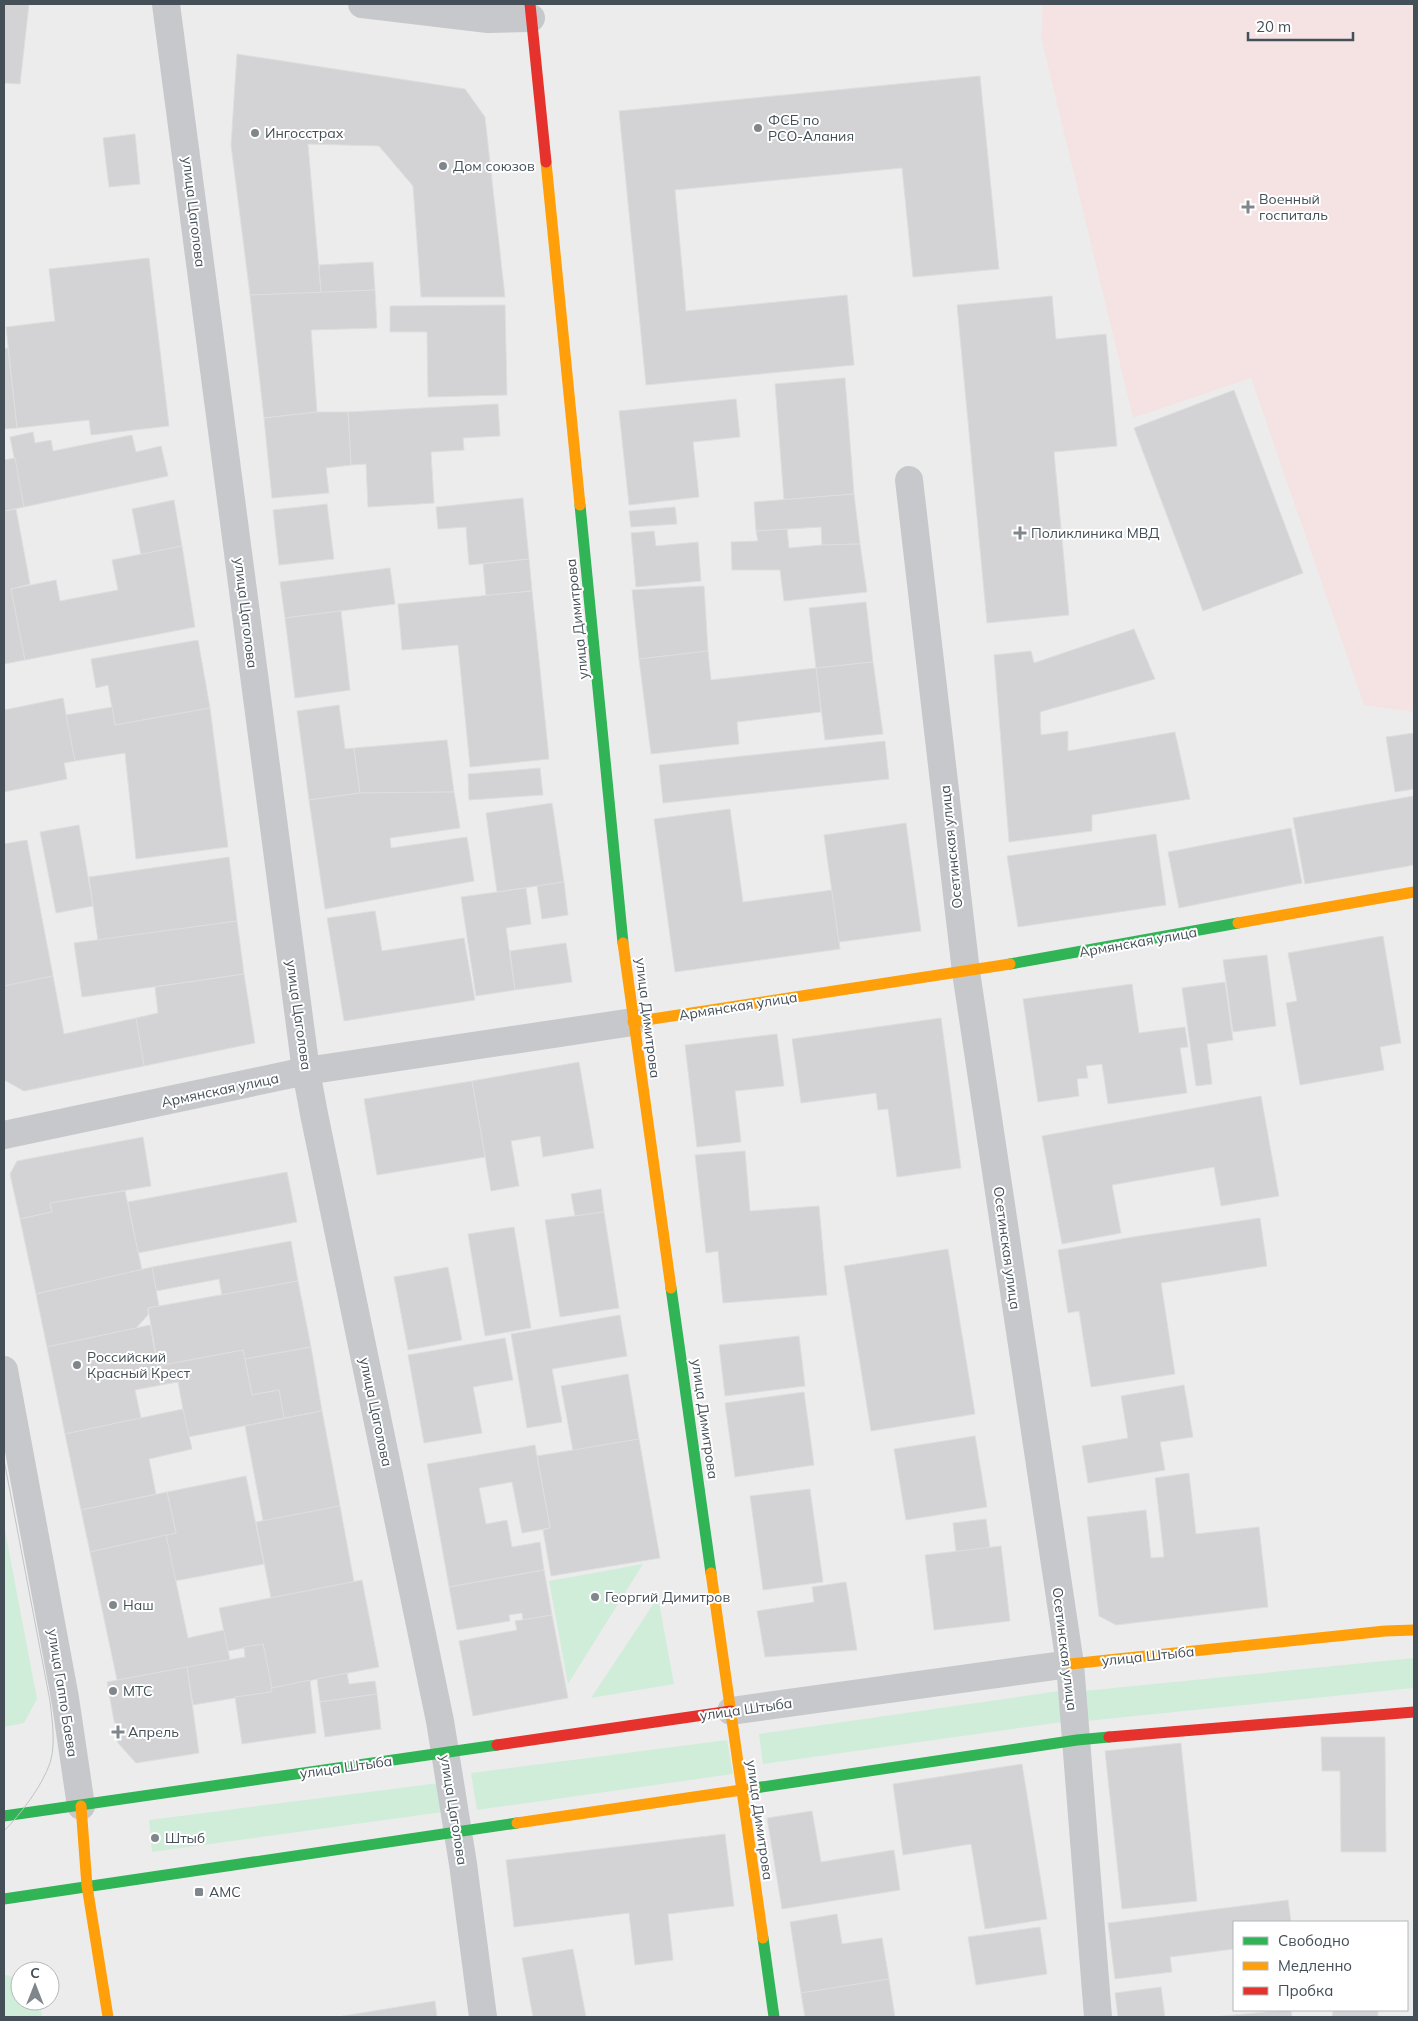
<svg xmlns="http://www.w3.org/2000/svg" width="1418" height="2021" font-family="Mulish,sans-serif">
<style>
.medical{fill:#f4e3e2}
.green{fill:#d0edda}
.building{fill:#d3d3d5;stroke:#dededf}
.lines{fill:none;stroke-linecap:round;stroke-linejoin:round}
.street{stroke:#c6c8cb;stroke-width:28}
.fast{stroke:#30b455;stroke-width:11}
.slow{stroke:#ff9f0a;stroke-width:11}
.jam{stroke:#e5322d;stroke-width:11}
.tram{stroke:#c1c3c5;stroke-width:1}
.poi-dot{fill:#7f868c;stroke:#fff;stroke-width:2}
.labels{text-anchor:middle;stroke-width:4;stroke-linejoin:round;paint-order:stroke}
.poi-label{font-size:14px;fill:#444f58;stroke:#fff;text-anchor:start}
.street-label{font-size:14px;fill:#444f58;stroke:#fff}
</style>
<rect width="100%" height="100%" fill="#edecec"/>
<polygon class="medical" points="1043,4 1414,4 1414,712 1364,705 1251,378 1133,418 1041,37"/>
<g class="green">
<polygon points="4,1525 37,1699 24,1723 4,1727"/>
<polygon points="643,1564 568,1684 549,1581"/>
<polygon points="658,1597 674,1684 591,1698"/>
<polygon points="1414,1658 1414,1688 1086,1721 1083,1691"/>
<polygon points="1059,1691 1063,1722 763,1764 759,1734"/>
<polygon points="727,1740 733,1774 477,1810 471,1773"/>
<polygon points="439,1783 443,1812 152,1852 149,1820"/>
<polygon points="7,1975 20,1981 20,2001 39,2001 42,2017 4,2017 4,1976"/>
</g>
<g class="building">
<polygon points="4,4 29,4 20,84 4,83"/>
<polygon points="237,54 465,89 485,117 505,297 421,297 413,186 379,146 308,144 321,293 250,295 231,145"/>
<polygon points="980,76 999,269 913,277 902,168 675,190 686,311 847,295 854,365 646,385 619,111"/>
<polygon points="135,134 140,184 109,187 103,138"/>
<polygon points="149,258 169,426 91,435 89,420 17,428 6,327 55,321 49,269"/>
<polygon points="373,262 375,290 321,293 319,265"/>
<polygon points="375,290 377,328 311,330 317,412 264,418 250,295"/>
<polygon points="1052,296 1056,339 1106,334 1117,446 1054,452 1069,615 987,623 957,305"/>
<polygon points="505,305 507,395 428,397 427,332 390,332 390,306"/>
<polygon points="8,348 17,428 4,429 4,349"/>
<polygon points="845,378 854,494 784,500 775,384"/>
<polygon points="1234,390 1303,573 1203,611 1134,428"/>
<polygon points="736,399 740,437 693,442 699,497 629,505 619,411"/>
<polygon points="498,404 500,436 463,438 464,450 431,452 434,503 368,507 366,464 351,465 348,412"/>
<polygon points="317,412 348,412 351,465 326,468 329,493 272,498 264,418"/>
<polygon points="33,432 35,443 51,440 53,451 132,435 136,452 161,446 168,476 24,507 10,437"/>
<polygon points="15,458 24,507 4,511 4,460"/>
<polygon points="854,494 860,544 822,545 821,527 756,531 754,502"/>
<polygon points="523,498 529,559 469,565 466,527 438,529 436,507"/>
<polygon points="174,500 182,546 141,555 132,509"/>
<polygon points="327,504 334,559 279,565 273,510"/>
<polygon points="675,507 677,524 631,527 629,511"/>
<polygon points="16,509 30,584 11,589 25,660 4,664 4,511"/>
<polygon points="787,529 789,548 822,545 860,544 867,592 784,601 780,570 732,570 731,542 758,541 756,531"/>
<polygon points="654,531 656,546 698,542 701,581 636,587 631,533"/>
<polygon points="182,546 195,627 25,660 11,589 56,580 60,601 118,590 112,560"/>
<polygon points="529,559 532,591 486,596 483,564"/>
<polygon points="390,568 395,604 285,618 280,582"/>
<polygon points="704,586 708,651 639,659 632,590"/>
<polygon points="532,591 549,759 470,767 458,645 402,650 398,604"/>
<polygon points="866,602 873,662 816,668 809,608"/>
<polygon points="341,611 350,690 295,698 285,618"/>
<polygon points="1134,629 1155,679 1040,712 1041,735 1068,731 1068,751 1175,732 1190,799 1092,815 1092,831 1009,842 994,655 1031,651 1034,663"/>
<polygon points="198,640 210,708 115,725 108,685 96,688 91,659"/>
<polygon points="708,651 711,680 816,668 821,712 737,722 739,744 651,754 639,659"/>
<polygon points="873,662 883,734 825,740 816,668"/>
<polygon points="63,698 75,761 64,763 67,779 4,792 4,710"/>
<polygon points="339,705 345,749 354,748 360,793 309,800 297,711"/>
<polygon points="112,707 115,725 210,708 228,847 136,859 125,753 75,761 66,715"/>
<polygon points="1414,733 1414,789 1395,792 1386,737"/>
<polygon points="447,740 454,792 360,793 354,748"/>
<polygon points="885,741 889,779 663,803 659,765"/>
<polygon points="540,768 543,795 469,800 468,774"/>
<polygon points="454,792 460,828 390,838 391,848 467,837 474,881 325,909 309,800 360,793"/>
<polygon points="1413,796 1414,806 1414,865 1305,884 1293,818"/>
<polygon points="552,803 564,882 497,892 486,813"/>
<polygon points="730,809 743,902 832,890 840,949 675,972 654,819"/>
<polygon points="906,823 921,931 839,942 824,835"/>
<polygon points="79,825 93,906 56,913 40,832"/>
<polygon points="1291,828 1302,883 1179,908 1168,852"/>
<polygon points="1156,834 1166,905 1018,927 1007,856"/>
<polygon points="27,840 53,976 4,986 4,844"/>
<polygon points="229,857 237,921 98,941 89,877"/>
<polygon points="564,882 568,915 542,919 537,886"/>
<polygon points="526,888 531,924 506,928 515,990 476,996 461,897"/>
<polygon points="375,911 382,951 464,938 475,1000 344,1021 327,918"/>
<polygon points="237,921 244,974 82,997 74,943"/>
<polygon points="1383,936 1401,1043 1380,1047 1384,1070 1300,1085 1286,1003 1297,1001 1288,953"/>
<polygon points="566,943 572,982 515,990 510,951"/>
<polygon points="1267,955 1276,1026 1233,1032 1223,960"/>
<polygon points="244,974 255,1043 144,1066 136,1018 158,1013 155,987"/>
<polygon points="53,976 64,1034 136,1018 144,1066 24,1091 4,1080 4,986"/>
<polygon points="1225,982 1233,1040 1207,1044 1212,1084 1196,1086 1182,988"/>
<polygon points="1132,984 1139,1033 1185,1027 1188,1047 1180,1048 1187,1093 1108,1104 1102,1064 1086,1066 1088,1078 1077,1079 1079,1096 1038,1102 1023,999"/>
<polygon points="941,1018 961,1168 897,1177 888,1109 878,1110 876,1093 801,1103 792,1039"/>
<polygon points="777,1034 784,1086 735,1091 741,1142 697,1147 685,1045"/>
<polygon points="579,1062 594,1148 543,1157 540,1136 511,1141 519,1186 491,1191 472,1081"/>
<polygon points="472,1081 485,1157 377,1175 364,1099"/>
<polygon points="1261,1096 1279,1196 1221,1206 1214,1167 1112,1185 1121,1233 1062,1244 1042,1136"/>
<polygon points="143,1137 151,1186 50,1203 52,1212 20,1219 10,1174 17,1161"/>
<polygon points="745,1151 750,1211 819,1206 827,1295 723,1303 718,1251 706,1253 695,1155"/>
<polygon points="287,1172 297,1222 138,1253 128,1202"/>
<polygon points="601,1189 604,1212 575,1216 571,1194"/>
<polygon points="125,1191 142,1270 36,1294 20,1219 52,1212 50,1203"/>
<polygon points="604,1212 619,1308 560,1317 545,1220"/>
<polygon points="1260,1218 1267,1266 1161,1283 1175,1374 1091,1387 1079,1311 1068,1313 1058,1250 1139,1236"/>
<polygon points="514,1227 531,1328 485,1336 468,1234"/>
<polygon points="291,1241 298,1281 222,1295 219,1279 156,1291 152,1267"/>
<polygon points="948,1249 975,1414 871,1431 844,1266"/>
<polygon points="152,1267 159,1306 148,1308 148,1315 136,1328 47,1347 36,1294"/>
<polygon points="448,1267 462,1340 408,1350 394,1277"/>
<polygon points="298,1281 311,1347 245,1359 243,1350 158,1366 148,1308"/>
<polygon points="620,1315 627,1356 552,1369 562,1422 527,1428 511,1334"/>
<polygon points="150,1325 161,1385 135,1390 141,1418 65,1434 47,1347"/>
<polygon points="799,1336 805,1386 725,1396 719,1345"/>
<polygon points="505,1338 513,1380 473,1387 482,1433 424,1443 408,1355"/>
<polygon points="311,1347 322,1411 284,1418 279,1390 252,1395 245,1359"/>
<polygon points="243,1350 252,1395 279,1390 284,1418 188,1437 178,1382 161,1385 158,1366"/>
<polygon points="628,1374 639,1439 573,1451 561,1386"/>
<polygon points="1184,1385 1193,1437 1160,1442 1165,1470 1088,1483 1082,1446 1128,1438 1121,1396"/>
<polygon points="804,1392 814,1465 735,1477 725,1403"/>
<polygon points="183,1409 192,1449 149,1459 156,1494 81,1510 65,1434"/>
<polygon points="322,1411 340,1506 263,1521 245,1426"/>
<polygon points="975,1436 987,1507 906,1520 894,1449"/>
<polygon points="639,1439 660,1558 551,1576 543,1530 550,1528 537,1456"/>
<polygon points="535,1445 550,1528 522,1533 512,1482 479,1488 486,1524 507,1520 512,1547 540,1542 544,1570 449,1587 427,1464"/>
<polygon points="1189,1473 1196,1534 1259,1527 1268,1607 1116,1625 1099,1616 1087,1517 1146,1510 1151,1558 1164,1557 1155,1478"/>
<polygon points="246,1476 264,1564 175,1581 166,1535 176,1533 167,1492"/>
<polygon points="810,1489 823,1582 763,1590 750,1496"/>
<polygon points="167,1492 176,1533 90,1552 81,1510"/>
<polygon points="340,1506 354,1582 271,1598 256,1522"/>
<polygon points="986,1519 990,1548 956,1552 953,1523"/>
<polygon points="166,1535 188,1638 224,1630 230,1660 117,1680 90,1552"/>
<polygon points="1001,1546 1010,1621 934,1630 925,1555"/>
<polygon points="544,1570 552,1615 523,1620 522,1613 509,1615 510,1621 457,1630 449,1587"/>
<polygon points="362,1580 379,1667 272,1688 263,1644 228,1651 219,1608"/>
<polygon points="846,1582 857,1650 765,1657 757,1611 814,1602 812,1587"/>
<polygon points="552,1615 568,1698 473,1716 459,1641 517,1630 515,1621"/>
<polygon points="263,1644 272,1688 271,1692 193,1705 187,1667 245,1657 244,1647"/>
<polygon points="187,1667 199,1753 136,1763 118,1743 107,1682"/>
<polygon points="347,1673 349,1684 375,1681 377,1694 320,1702 317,1679"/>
<polygon points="310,1680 316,1733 242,1744 235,1697 271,1692 272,1688"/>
<polygon points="377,1694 381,1729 325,1737 320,1702"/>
<polygon points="1321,1737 1385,1737 1386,1852 1341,1852 1340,1771 1322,1771"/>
<polygon points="1181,1743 1197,1901 1122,1909 1105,1751"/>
<polygon points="1022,1764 1047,1919 985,1929 971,1844 903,1855 893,1784"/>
<polygon points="812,1811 821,1862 894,1850 900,1890 782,1909 767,1818"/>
<polygon points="725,1834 734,1906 668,1914 673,1960 635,1965 629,1913 514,1927 506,1860"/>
<polygon points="1288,1900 1291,1922 1234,1922 1234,1949 1170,1957 1172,1972 1115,1979 1108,1923"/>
<polygon points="837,1914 842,1944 882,1938 889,1979 801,1993 790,1922"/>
<polygon points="1040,1927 1047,1974 976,1985 968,1937"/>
<polygon points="573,1949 586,2017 533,2017 522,1958"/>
<polygon points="889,1979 895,2017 805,2017 801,1993"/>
<polygon points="1161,1987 1165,2017 1118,2017 1115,1993"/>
<polygon points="435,2001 437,2017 343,2016"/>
<polygon points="1291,2010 1292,2017 1213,2017 1286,2010"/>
<polygon points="1333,2010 1378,2010 1378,2017 1332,2017"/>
</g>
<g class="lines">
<g class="street">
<polyline points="166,4 306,1071 314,1114 440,1721 463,1864 483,2017"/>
<polyline points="362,4 488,19 531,18"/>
<polyline points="909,480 966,972 1070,1664 1098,2017"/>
<polyline points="4,1135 306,1071 633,1022"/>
<polyline points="4,1370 65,1698 81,1806"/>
<polyline points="731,1711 1070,1664"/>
</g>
<g class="fast">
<polyline points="580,505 623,943"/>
<polyline points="1010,964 1238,923"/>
<polyline points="671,1288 711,1573"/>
<polyline points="755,1788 1077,1740 1109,1737"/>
<polyline points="4,1816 497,1745"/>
<polyline points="4,1899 517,1823"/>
<polyline points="763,1938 774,2017"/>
</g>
<g class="slow">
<polyline points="546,162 580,505"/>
<polyline points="1238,923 1414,892"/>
<polyline points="623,943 671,1288"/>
<polyline points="633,1022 1010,964"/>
<polyline points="711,1573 763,1938"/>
<polyline points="1070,1664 1385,1631 1414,1630"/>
<polyline points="81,1806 87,1886 108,2017"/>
<polyline points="517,1823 755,1788"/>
</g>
<g class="jam">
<polyline points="530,4 546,162"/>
<polyline points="1109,1737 1414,1712"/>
<polyline points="497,1745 731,1711"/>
</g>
<path class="tram" d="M4,1460L50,1701C52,1720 56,1744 50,1763C42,1786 21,1814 4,1831"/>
</g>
<g class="poi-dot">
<circle cx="758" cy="128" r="5"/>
<circle cx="255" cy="133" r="5"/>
<circle cx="443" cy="166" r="5"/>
<path d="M1245.5 199.5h5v5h5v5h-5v5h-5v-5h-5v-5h5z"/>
<path d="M1017.5 525.5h5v5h5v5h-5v5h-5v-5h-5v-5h5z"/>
<circle cx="77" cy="1365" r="5"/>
<circle cx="595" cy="1597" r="5"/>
<circle cx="113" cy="1605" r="5"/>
<circle cx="113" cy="1691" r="5"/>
<path d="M115.5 1724.5h5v5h5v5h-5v5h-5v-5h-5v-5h5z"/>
<circle cx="155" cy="1838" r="5"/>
<rect x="194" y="1887" width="10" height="10" rx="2.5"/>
</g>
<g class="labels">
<g class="poi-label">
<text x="768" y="125">ФСБ по<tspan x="768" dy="16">РСО-Алания</tspan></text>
<text x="265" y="138">Ингосстрах</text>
<text x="453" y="171">Дом союзов</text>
<text x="1259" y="204">Военный<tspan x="1259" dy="16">госпиталь</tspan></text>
<text x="1031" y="538">Поликлиника МВД</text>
<text x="87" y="1362">Российский<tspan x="87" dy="16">Красный Крест</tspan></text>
<text x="605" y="1602">Георгий Димитров</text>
<text x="123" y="1610">Наш</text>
<text x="123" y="1696">МТС</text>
<text x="128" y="1737">Апрель</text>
<text x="165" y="1843">Штыб</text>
<text x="209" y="1897">АМС</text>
</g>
<g class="street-label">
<text transform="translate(194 212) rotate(83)" y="5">улица Цаголова</text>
<text transform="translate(246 613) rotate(83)" y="5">улица Цаголова</text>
<text transform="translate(577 619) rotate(-96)" y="5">улица Димитрова</text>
<text transform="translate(951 847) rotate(-96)" y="5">Осетинская улица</text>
<text transform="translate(1138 942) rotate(-10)" y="5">Армянская улица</text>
<text transform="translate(738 1006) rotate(-9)" y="5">Армянская улица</text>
<text transform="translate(299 1015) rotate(82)" y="5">улица Цаголова</text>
<text transform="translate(648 1018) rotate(83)" y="5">улица Димитрова</text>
<text transform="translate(220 1090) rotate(-12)" y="5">Армянская улица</text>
<text transform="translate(1007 1248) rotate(82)" y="5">Осетинская улица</text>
<text transform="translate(376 1412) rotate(78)" y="5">улица Цаголова</text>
<text transform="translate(705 1419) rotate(82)" y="5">улица Димитрова</text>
<text transform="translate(1065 1649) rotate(83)" y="5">Осетинская улица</text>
<text transform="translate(1148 1656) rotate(-6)" y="5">улица Штыба</text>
<text transform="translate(63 1693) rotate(81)" y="5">улица Гаппо Баева</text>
<text transform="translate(746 1709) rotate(-8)" y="5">улица Штыба</text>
<text transform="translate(346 1767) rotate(-8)" y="5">улица Штыба</text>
<text transform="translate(454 1810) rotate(81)" y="5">улица Цаголова</text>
<text transform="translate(760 1820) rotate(82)" y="5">улица Димитрова</text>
</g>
</g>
<rect width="1418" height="2021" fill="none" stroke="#444f58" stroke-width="10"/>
<rect x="1233" y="1921" width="175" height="90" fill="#ffffff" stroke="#b4b9bc"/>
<rect x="1243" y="1937" width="25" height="8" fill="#30b455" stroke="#b4b9bc"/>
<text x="1278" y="1946" font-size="15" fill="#444f58">Свободно</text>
<rect x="1243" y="1962" width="25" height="8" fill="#ff9f0a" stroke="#b4b9bc"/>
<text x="1278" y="1971" font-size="15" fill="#444f58">Медленно</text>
<rect x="1243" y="1987" width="25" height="8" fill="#e5322d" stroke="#b4b9bc"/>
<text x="1278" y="1996" font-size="15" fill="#444f58">Пробка</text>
<g transform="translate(35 1986)"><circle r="24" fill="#ffffff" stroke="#b4b9bc"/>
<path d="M0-4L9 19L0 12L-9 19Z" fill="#7f868c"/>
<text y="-8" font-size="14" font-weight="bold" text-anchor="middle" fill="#444f58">С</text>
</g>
<path d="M1248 32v8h105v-8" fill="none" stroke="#444f58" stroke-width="2.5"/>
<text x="1256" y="32" font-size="15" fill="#444f58" stroke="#ffffff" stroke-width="4" paint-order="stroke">20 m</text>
</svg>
